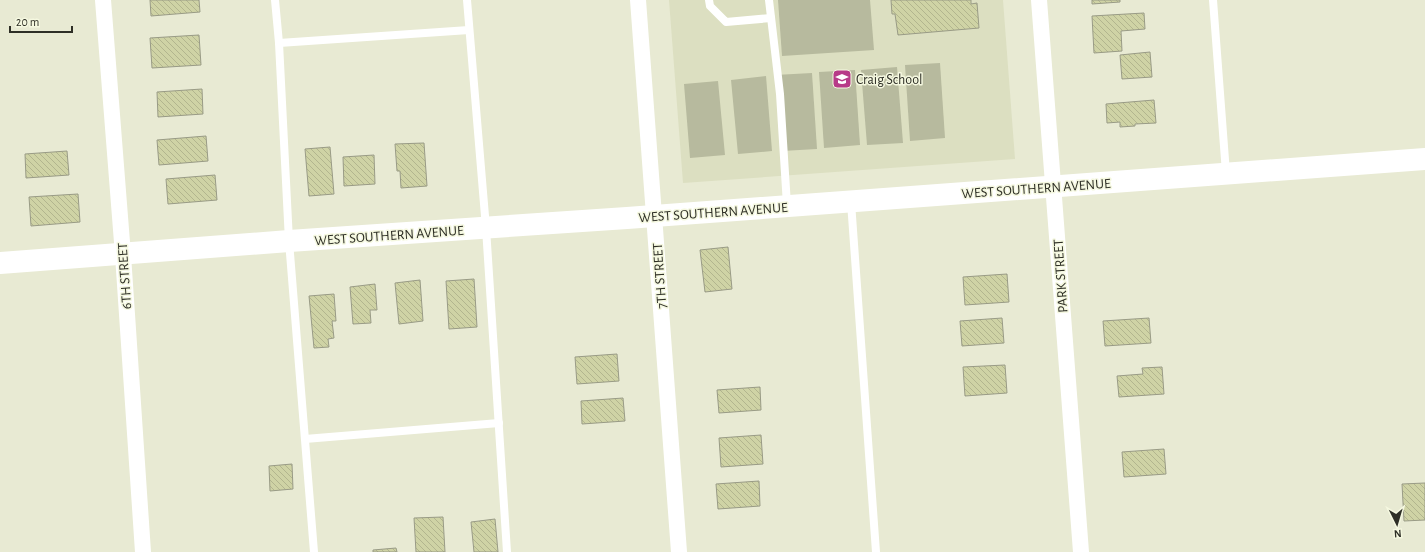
<svg xmlns="http://www.w3.org/2000/svg" width="1425" height="552" font-family="'Alegreya Sans',sans-serif">
<style>
.built{fill:#dcdfc1}
.green{fill:#b7ba9e}
.building{fill:url(#building-back-hatch);stroke:#999b86}
.lines{fill:none;stroke-linecap:round;stroke-linejoin:round}
.lane{stroke:#fff;stroke-width:8}
.street{stroke:#fff;stroke-width:16}
.secondary{stroke:#fff;stroke-width:22}
.labels{text-anchor:middle;stroke-width:3;stroke-linejoin:round;paint-order:stroke}
.poi-label{font-size:14px;fill:#2e2f26;stroke:#f5f8e0;text-anchor:start}
.street-label{font-size:14px;fill:#2e2f26;stroke:#f5f8e0}
</style>
<defs>
<pattern id="building-back-hatch" width="6" height="6" patternUnits="userSpaceOnUse"><rect width="6" height="6" fill="#cfd3a5"/><path d="M-1 5l2 2M0 0l6 6M5-1l2 2" fill="none" stroke="#b2b58e"/></pattern>
</defs>
<rect width="100%" height="100%" fill="#e8ead3"/>
<polygon class="built" points="669,0 1003,0 1015,159 683,183"/>
<g class="green">
<polygon points="778,0 870,0 874,50 782,56"/>
<polygon points="940,63 945,138 910,141 905,65"/>
<polygon points="897,67 903,143 867,145 861,70"/>
<polygon points="855,70 860,145 824,148 819,72"/>
<polygon points="812,73 817,149 782,151 775,75"/>
<polygon points="766,76 772,151 738,154 731,80"/>
<polygon points="718,81 725,155 690,158 684,84"/>
</g>
<g class="building">
<polygon points="150,0 199,0 200,12 151,16"/>
<polygon points="891,0 971,0 971,4 977,3 979,28 898,35 895,14 892,14"/>
<polygon points="1092,0 1120,0 1120,2 1092,4"/>
<polygon points="1144,13 1145,29 1121,31 1122,51 1094,53 1092,16"/>
<polygon points="199,35 201,65 152,68 150,38"/>
<polygon points="1150,52 1152,77 1122,79 1120,55"/>
<polygon points="202,89 203,114 158,117 157,92"/>
<polygon points="1154,100 1156,123 1135,124 1135,126 1120,127 1120,122 1107,123 1106,104"/>
<polygon points="206,136 208,161 159,165 157,140"/>
<polygon points="424,143 427,186 401,188 400,171 397,171 395,144"/>
<polygon points="330,147 334,194 309,196 305,149"/>
<polygon points="67,151 69,175 26,178 25,154"/>
<polygon points="374,155 375,184 344,186 343,157"/>
<polygon points="215,175 217,200 168,204 166,179"/>
<polygon points="78,194 80,222 31,226 29,197"/>
<polygon points="728,247 732,289 705,292 700,250"/>
<polygon points="1007,274 1009,302 965,305 963,277"/>
<polygon points="474,279 477,327 449,329 446,281"/>
<polygon points="420,280 423,321 399,324 395,283"/>
<polygon points="375,284 377,310 370,310 371,323 353,324 350,287"/>
<polygon points="334,294 336,321 332,321 334,338 328,339 329,347 314,348 309,296"/>
<polygon points="1002,318 1004,343 962,346 960,321"/>
<polygon points="1149,318 1151,343 1105,346 1103,321"/>
<polygon points="617,354 619,381 577,384 575,357"/>
<polygon points="1005,365 1007,393 965,396 963,367"/>
<polygon points="1162,367 1164,394 1119,397 1117,376 1143,374 1142,368"/>
<polygon points="760,387 761,410 719,413 717,390"/>
<polygon points="623,398 625,421 582,424 581,401"/>
<polygon points="761,435 763,464 721,467 719,438"/>
<polygon points="1164,449 1166,474 1124,477 1122,452"/>
<polygon points="292,464 293,489 270,491 269,466"/>
<polygon points="759,481 760,506 718,509 716,484"/>
<polygon points="1425,483 1425,520 1404,521 1402,484"/>
<polygon points="443,517 445,552 416,552 414,518"/>
<polygon points="495,519 498,552 474,552 471,522"/>
<polygon points="396,548 397,552 373,552 373,550"/>
</g>
<g class="lines">
<g class="lane">
<polyline points="275,0 279,43 289,241 314,552"/>
<polyline points="467,0 486,228 507,552"/>
<polyline points="709,0 710,6 726,22 771,18"/>
<polyline points="769,0 780,94 787,205"/>
<polyline points="1213,0 1226,173"/>
<polyline points="279,43 469,30"/>
<polyline points="851,202 876,552"/>
<polyline points="305,439 499,423"/>
</g>
<g class="street">
<polyline points="103,0 123,255 143,552"/>
<polyline points="638,0 679,552"/>
<polyline points="1039,0 1081,552"/>
</g>
<polyline class="secondary" points="0,263 289,241 627,218 1425,159"/>
</g>
<defs>
<g id="school-square" transform="scale(1)"><rect x="-9" y="-9" width="18" height="18" rx="4" fill="#b73a88" stroke="#f5f8e0"/><path d="M0-5L7-2L0 1L-7-2ZM-4 1L0 2.5L4 1V4Q0 6-4 4Z" fill="#fff"/></g>
</defs>
<g fill-rule="evenodd">
<use href="#school-square" x="842" y="79"/>
</g>
<g class="labels">
<g class="poi-label">
<text x="856" y="84">Craig School</text>
</g>
<g class="street-label">
<text transform="translate(1036 188) rotate(-4)" y="5">WEST SOUTHERN AVENUE</text>
<text transform="translate(713 212) rotate(-4)" y="5">WEST SOUTHERN AVENUE</text>
<text transform="translate(389 235) rotate(-4)" y="5">WEST SOUTHERN AVENUE</text>
<text transform="translate(124 276) rotate(-94)" y="5">6TH STREET</text>
<text transform="translate(659 276) rotate(-94)" y="5">7TH STREET</text>
<text transform="translate(1060 276) rotate(-94)" y="5">PARK STREET</text>
</g>
</g>
<g transform="translate(1397 524) rotate(175)" stroke="#f5f8e0" stroke-width="3" paint-order="stroke">
<path d="M0-3L7 15L0 10L-7 15Z" fill="#2e2f26"/>
<text y="-6" font-size="11" font-weight="bold" text-anchor="middle" fill="#2e2f26">N</text>
</g>
<path d="M10 26v6h62v-6" fill="none" stroke="#2e2f26" stroke-width="2"/>
<text x="16" y="26" font-size="12" fill="#2e2f26" stroke="#f5f8e0" stroke-width="3" paint-order="stroke">20 m</text>
</svg>
